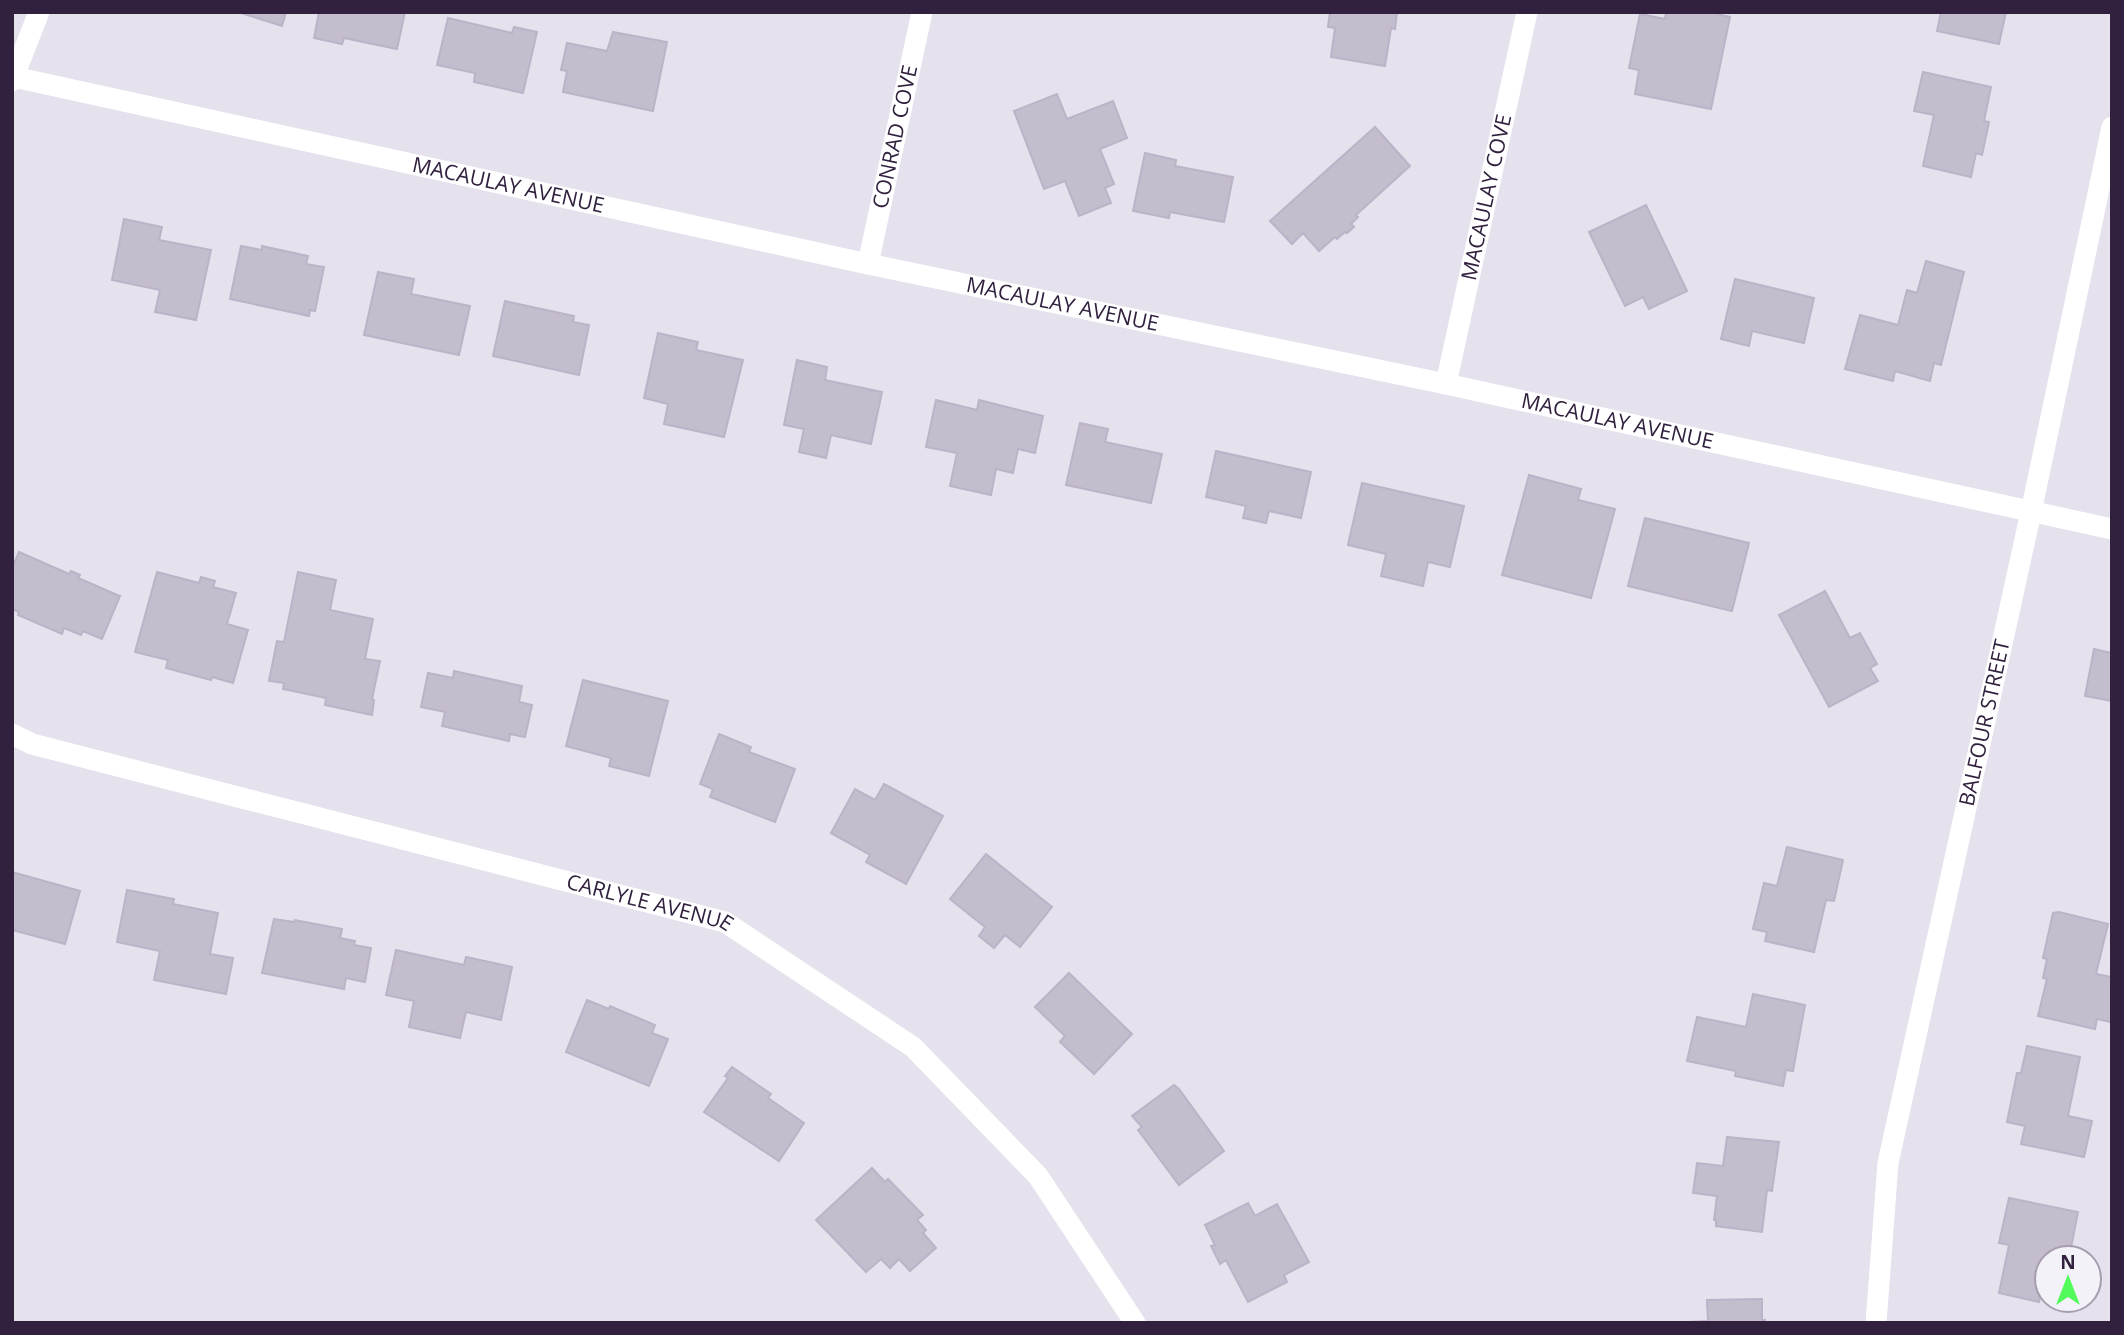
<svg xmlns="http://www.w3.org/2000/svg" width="2124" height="1335" font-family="'Open Sans',sans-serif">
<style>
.building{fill:#c4bdce;stroke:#bbb3c7;stroke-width:2}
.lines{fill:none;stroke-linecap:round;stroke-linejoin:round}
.street{stroke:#fff;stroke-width:21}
.labels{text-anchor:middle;stroke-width:5;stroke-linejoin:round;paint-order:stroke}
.street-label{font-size:21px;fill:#31203e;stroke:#f4f2f9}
</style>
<rect width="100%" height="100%" fill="#e5e1ed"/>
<g class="building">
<polygon points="238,12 286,12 282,26"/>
<polygon points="319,12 405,12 397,49 344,38 342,44 314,38"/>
<polygon points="1330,12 1397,12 1395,29 1391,28 1385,66 1331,57 1335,28 1328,27"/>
<polygon points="1666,12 1709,12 1730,17 1711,109 1635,94 1639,70 1629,68 1640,14 1665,19"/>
<polygon points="1941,12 2006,12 1999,44 1937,31"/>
<polygon points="448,18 512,33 514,27 537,32 523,93 474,82 475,73 437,65"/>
<polygon points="613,32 667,42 653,111 563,92 567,71 561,70 567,43 607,51"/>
<polygon points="1923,72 1991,87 1984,121 1989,122 1982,155 1976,153 1971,177 1923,166 1934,115 1914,111"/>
<polygon points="1057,94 1067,119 1113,101 1127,138 1100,149 1114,184 1105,188 1111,203 1079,216 1065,181 1044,189 1014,111"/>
<polygon points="1375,127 1410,166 1356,215 1358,217 1351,224 1354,227 1347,233 1345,232 1337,239 1335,237 1319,251 1303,233 1292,244 1270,221"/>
<polygon points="1145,153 1176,160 1175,166 1233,177 1224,222 1170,212 1169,218 1133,211"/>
<polygon points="1646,205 1687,291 1649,309 1643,297 1625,306 1589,232"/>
<polygon points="124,219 162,227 159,240 211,250 196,320 155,312 160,290 112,280"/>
<polygon points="241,246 262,250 262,246 308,256 306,264 324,267 315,311 310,310 309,316 230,299"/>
<polygon points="1926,261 1964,272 1941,365 1934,363 1930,381 1895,371 1893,381 1845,369 1860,315 1898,325 1907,290 1917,293"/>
<polygon points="378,272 414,279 411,294 470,306 459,355 364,335"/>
<polygon points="1735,279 1814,298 1804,343 1752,331 1749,346 1721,339"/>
<polygon points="505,301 574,316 573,322 589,325 579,375 493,356"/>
<polygon points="658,333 698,342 696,350 743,360 724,437 664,424 668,404 644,398"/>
<polygon points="797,360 827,367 825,380 882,392 871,444 831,435 826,458 799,452 804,429 784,425"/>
<polygon points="936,400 977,410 979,400 1043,416 1035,453 1018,449 1013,473 996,469 991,495 950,486 957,453 926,447"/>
<polygon points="1080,423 1108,429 1105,442 1162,454 1151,503 1066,485"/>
<polygon points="1216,451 1311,472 1301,518 1269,511 1266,523 1243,518 1246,506 1206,497"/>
<polygon points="1529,475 1581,489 1578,500 1615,509 1591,598 1502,575"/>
<polygon points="1362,483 1464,506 1450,567 1428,562 1423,586 1381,576 1386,554 1348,545"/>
<polygon points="1645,518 1749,543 1732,611 1628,586"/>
<polygon points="19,552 69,574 71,571 80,575 78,578 120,596 102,639 83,631 81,635 64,628 62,634 18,615 19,612 12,609 12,568"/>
<polygon points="157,572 199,583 201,577 215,581 213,587 236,593 227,624 248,630 233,683 212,677 211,680 166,668 168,660 135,652"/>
<polygon points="298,572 336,580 330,610 373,619 365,659 380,661 372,699 374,700 372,715 325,705 326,698 283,689 284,683 269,681 277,641 284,642"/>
<polygon points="1825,591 1850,638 1860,633 1877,664 1870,668 1878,681 1829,707 1779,615"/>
<polygon points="2094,649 2112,653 2112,701 2085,696"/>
<polygon points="454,671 522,686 519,702 532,705 525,737 510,734 509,741 442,726 445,712 421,707 428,673 453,678"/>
<polygon points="583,680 668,701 649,776 609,766 611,758 566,746"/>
<polygon points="719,734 751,747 749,752 795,769 775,822 710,797 713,789 700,784"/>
<polygon points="884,784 943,816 906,884 866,862 870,855 831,833 855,789 875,800"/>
<polygon points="1787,847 1843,860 1834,901 1826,900 1814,952 1765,941 1767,932 1753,929 1764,883 1777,886"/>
<polygon points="986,854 1052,907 1020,947 1005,935 994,948 979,936 985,927 950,899"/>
<polygon points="12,872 80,891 65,944 12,930"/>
<polygon points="127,890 174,899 173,904 218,913 210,954 233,958 226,994 154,980 160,951 117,942"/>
<polygon points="2059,912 2108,924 2096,974 2112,977 2112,1017 2111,1022 2097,1019 2095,1029 2038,1016 2047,979 2043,978 2047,959 2043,958 2053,913"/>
<polygon points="274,919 294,922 295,920 342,929 340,938 355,941 354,945 371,948 365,982 346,978 344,989 262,973"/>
<polygon points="396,950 464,965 466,957 512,967 501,1020 466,1012 460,1038 409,1027 414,1001 386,995"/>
<polygon points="1069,973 1132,1034 1094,1074 1060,1042 1065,1036 1035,1007"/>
<polygon points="1753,994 1805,1005 1793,1071 1786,1070 1783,1086 1735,1076 1736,1071 1687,1061 1697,1017 1746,1027"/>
<polygon points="587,1000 609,1009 610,1006 655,1025 652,1033 668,1039 649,1086 566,1052"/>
<polygon points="2027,1046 2080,1057 2068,1116 2092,1121 2084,1157 2021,1144 2025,1126 2007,1122 2017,1073 2021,1073"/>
<polygon points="732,1067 771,1094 768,1098 804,1123 779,1161 704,1112 728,1078 725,1076"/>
<polygon points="1174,1085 1179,1089 1224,1151 1179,1185 1138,1130 1142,1127 1132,1116"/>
<polygon points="1727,1137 1779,1142 1772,1191 1767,1190 1762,1232 1716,1226 1716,1220 1714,1220 1717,1196 1693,1193 1697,1163 1723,1166"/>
<polygon points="872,1168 885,1182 888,1179 923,1215 917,1220 926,1230 923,1233 936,1248 910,1271 899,1259 890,1268 881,1259 866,1272 816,1220"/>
<polygon points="2009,1198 2078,1212 2069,1258 2047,1258 2047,1278 2044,1277 2039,1302 1999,1293 2009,1245 1999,1243"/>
<polygon points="1248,1203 1255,1216 1277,1204 1309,1262 1284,1275 1287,1282 1248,1302 1226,1260 1220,1264 1211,1246 1215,1245 1205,1225"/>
<polygon points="1762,1299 1762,1320 1765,1320 1765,1323 1666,1323 1708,1321 1707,1300"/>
</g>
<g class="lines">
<g class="street">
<path id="s1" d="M14,77L868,264L1446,384L2112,529"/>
<polyline points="12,81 39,12"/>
<path id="s2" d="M868,264L922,12"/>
<path id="s3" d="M1446,384L1527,12"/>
<path id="s4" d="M12,734L32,744L725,922L913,1047L1038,1176L1135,1323"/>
<path id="s5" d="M1876,1323L1888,1163L2031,512L2112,127"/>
</g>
</g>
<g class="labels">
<g class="street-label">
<text dy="7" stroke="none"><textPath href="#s2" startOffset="130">CONRAD COVE</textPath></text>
<text dy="7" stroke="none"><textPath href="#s1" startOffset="506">MACAULAY AVENUE</textPath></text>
<text dy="7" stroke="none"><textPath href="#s3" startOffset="191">MACAULAY COVE</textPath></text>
<text dy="7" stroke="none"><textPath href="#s1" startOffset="1073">MACAULAY AVENUE</textPath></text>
<text dy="7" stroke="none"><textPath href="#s1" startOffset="1640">MACAULAY AVENUE</textPath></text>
<text dy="7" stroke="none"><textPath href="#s5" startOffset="611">BALFOUR STREET</textPath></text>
<text dy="7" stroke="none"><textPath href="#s4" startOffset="660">CARLYLE AVENUE</textPath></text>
</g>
</g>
<rect width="2124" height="1335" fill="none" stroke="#31203e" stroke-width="28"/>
<g transform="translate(2068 1279)"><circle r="33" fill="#f4f2f9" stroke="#a69eae" stroke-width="2"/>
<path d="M0-5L12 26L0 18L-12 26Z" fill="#52fa5c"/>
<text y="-10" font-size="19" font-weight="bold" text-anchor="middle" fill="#31203e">N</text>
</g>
</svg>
